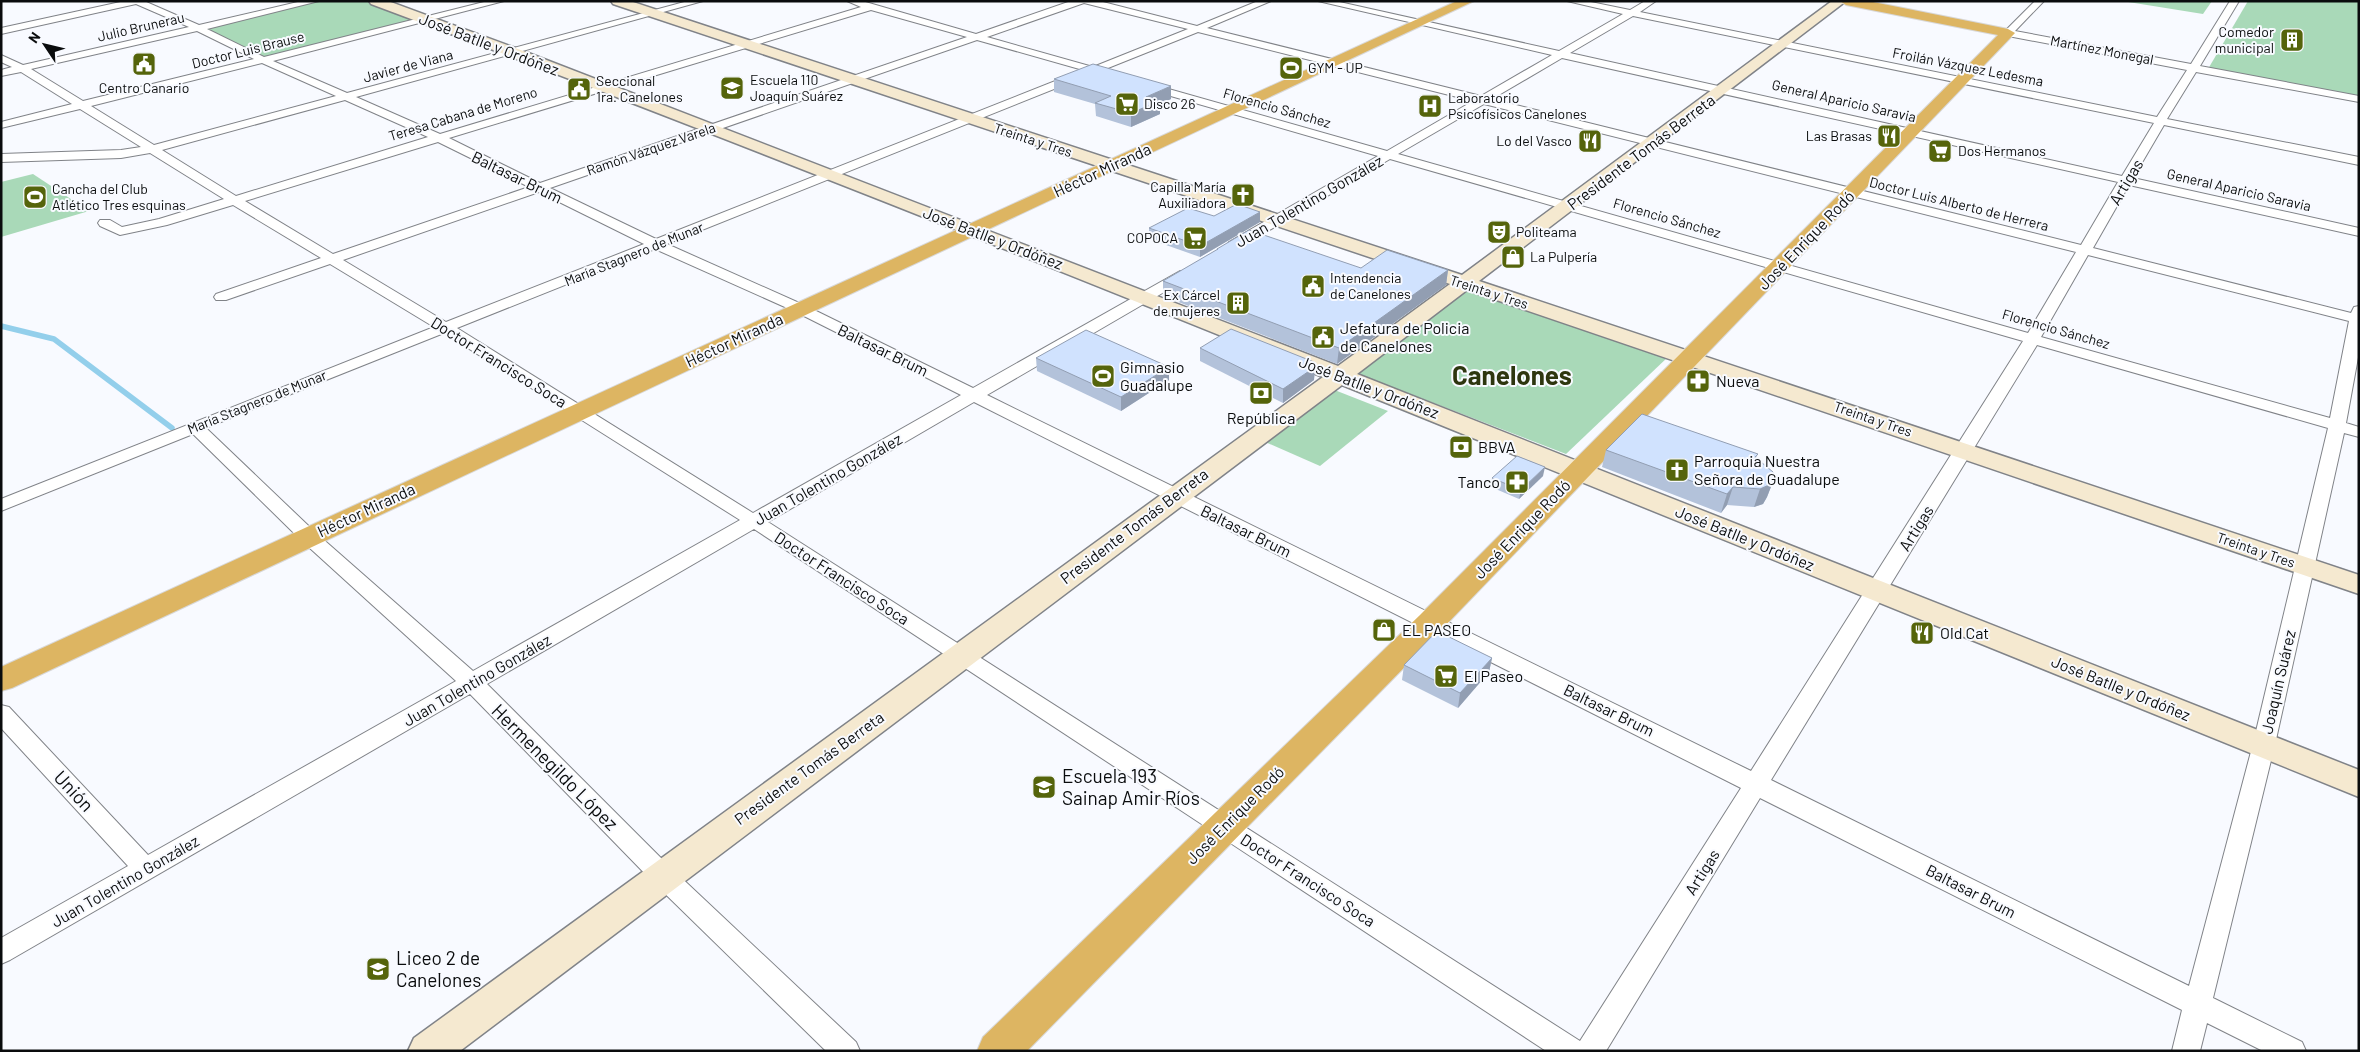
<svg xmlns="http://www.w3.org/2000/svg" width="2360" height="1052" font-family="Barlow,sans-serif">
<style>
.green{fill:#a9d9b8}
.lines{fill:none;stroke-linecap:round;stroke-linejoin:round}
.stream{stroke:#93cfeb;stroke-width:5.5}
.street-casing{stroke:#808388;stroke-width:2}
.secondary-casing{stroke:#808388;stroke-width:3}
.highway-casing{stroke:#d8d8d8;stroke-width:2}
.street{fill:#fff;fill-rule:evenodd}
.secondary{fill:#f5e9d0;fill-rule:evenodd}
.highway{fill:#ddb562;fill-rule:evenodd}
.wall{fill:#b3c2da}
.shaded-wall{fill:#929eb2}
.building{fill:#d0e2fe;stroke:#929eb2}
.labels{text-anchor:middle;stroke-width:4;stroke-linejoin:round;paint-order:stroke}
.far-street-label{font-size:14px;fill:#0a0c0d;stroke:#f8faff}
.far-poi-label{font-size:14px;fill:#0a0c0d;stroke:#f8faff;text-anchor:start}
.street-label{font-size:16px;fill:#0a0c0d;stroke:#f8faff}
.poi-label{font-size:16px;fill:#0a0c0d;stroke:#f8faff;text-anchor:start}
.near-street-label{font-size:19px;fill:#0a0c0d;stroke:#f8faff}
.near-poi-label{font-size:19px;fill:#0a0c0d;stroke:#f8faff;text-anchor:start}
.town-label{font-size:26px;font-weight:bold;fill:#2e360f;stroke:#f8faff}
</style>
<rect width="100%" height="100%" fill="#f8faff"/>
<g class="green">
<polygon points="320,1 367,1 418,21 268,58 203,28"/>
<polygon points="2122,1 2212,1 2203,14"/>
<polygon points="2248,1 2359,1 2359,98 2208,69"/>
<polygon points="33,174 89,211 1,237 1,182"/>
<polygon points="1467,290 1669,356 1566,454 1358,374"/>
<polygon points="1332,389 1388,411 1320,466 1263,441"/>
</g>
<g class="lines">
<polyline class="stream" points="1,326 54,339 172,428"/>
<g class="street-casing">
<path id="street" d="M125,1H144L199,25L302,1H319L207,29L264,57L488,1H504L273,61L347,93L688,1H703L356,97L440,134L861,7L847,1H862L976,34L1071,1H1099L1197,26L1258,1H1271L1207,28L1481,96L1552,55L1318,1H1335L1559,51L1623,14L1567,1H1586L1630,10L1645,1H1656L1640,12L2157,117L2187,70L2008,36L2003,33L2035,1H2044L2015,31L2191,64L2230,1H2239L2200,66L2359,96V102L2196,72L2167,119L2359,157V165L2164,125L2133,178L2359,228V236L2129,185L2093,248L2351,313L2354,307L2359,306V352L2346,423L2359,427V437L2344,433L2275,744L2213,998L2302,1042L2306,1051H2263L2207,1023L2200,1051H2172L2182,1010L1760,798L1606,1051H1546L754,529L487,684L672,869L856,1042L860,1051H826L654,883L470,694L10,960L1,964V938L128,866L1,728V705L9,707L148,855L456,681L302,541L193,434L1,511V499L434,327L330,264L226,300H216L214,297L216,294L321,258L233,205L167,225L120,235L100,226L98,223L100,220H110L122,227L159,219L224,199L150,153L121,158L1,162V154L121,150L141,147L80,109L1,128V122L72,104L21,72L1,76V70L12,67L1,62V55L23,65L189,27L136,4L1,34V28ZM1084,3L1188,29L1093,67L987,37ZM871,10L967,37L540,183L449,138ZM1633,16L2154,123L2122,176L1570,53ZM197,31L254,59L83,101L31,69ZM1198,32L1473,101L1387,151L1151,84H1143V88L1378,156L1229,242L1227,245L1229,248H1239L1390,159L2023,341L1751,771L987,395L1190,277L1192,274L1190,271H1180L973,388L806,306L667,244L1094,73L1111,76V72L1103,70ZM977,40L1083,70L656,239L550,188ZM1562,58L2118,182L2081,245L1492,99ZM262,63L336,96L154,145L91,106ZM345,100L428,137L236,196L162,150ZM1484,104L2076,252L2028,333L1398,154ZM438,142L529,187L333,254L245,201ZM539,192L644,244L446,322L343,260ZM655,249L796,312L961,395L753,513L457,328ZM2088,255L2349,321L2330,418L2041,337ZM444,333L740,520L473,671L316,533L206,428ZM2037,345L2328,428L2253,744L2189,986L1771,780ZM974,402L1741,788L1580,1041L768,522Z"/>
</g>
<g class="secondary-casing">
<path id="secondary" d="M369,1H388L518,49L1338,366L1450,284L613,4L611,1H630L1462,275L1832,1H1846L1479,281L2359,575V594L1467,290L1357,374L2359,770V797L1342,385L460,1051H408L414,1038L1323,377C1007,249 690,123 371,4Z"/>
</g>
<g class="highway-casing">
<g id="highway">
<polygon points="1457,1 1474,1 12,688 1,691 1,667"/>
<polygon points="1840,1 1868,1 2008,29 2015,33 1442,629 1027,1051 977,1051 983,1037 1420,615 1998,35 1846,5"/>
</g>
</g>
<use href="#street" class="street"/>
<use href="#secondary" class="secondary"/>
<use href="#highway" class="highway"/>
</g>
<g class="wall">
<polygon points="1054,79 1171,99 1160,104 1160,114 1131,127 1096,116 1095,104 1054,92"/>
<polygon points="1214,216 1260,222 1200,257 1149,239 1149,228"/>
<polygon points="1217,249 1361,268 1448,270 1446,285 1337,364 1163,296 1163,281 1217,250"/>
<polygon points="1200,348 1315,367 1314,380 1283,403 1200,361"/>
<polygon points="1036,358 1169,380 1121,411 1037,371"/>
<polygon points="1606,450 1758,454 1756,458 1774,479 1767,497 1763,504 1754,507 1727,505 1721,513 1602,467"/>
<polygon points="1543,476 1519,499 1491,487 1492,478"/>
<polygon points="1492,658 1489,672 1458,708 1402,680 1404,665"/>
</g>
<g class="shaded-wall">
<polygon points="1171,86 1171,99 1160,104 1160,114 1131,127 1131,113 1146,97"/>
<polygon points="1260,212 1260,222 1200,257 1200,246"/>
<polygon points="1448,270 1446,285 1337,364 1339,348"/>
<polygon points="1169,367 1169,380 1121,411 1121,397"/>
<polygon points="1315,367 1314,380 1283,403 1283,389"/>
<polygon points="1545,467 1543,476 1519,499 1521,490"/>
<polygon points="1774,479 1767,497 1763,504 1754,507 1760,489"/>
<polygon points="1733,487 1727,505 1721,513 1727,494"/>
<polygon points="1492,658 1489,672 1458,708 1460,693"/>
</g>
<g class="building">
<polygon points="1093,64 1171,86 1146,97 1160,101 1131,113 1095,103 1111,96 1054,79"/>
<polygon points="1237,204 1260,212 1200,246 1149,228 1188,208 1214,216"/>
<polygon points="1249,230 1361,268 1387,250 1448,270 1339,348 1163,281 1218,249 1217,249"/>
<polygon points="1231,329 1314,362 1315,367 1283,389 1200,348"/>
<polygon points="1086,330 1169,367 1121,397 1036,358"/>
<polygon points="1642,414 1758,454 1755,457 1773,472 1774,479 1769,485 1760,489 1733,487 1727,494 1606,450"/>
<polygon points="1517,456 1545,467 1521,490 1492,478"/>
<polygon points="1437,631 1492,658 1460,693 1404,665"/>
</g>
<defs>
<g id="building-square" transform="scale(1.25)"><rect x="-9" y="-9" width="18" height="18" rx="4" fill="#55640b" stroke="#f8faff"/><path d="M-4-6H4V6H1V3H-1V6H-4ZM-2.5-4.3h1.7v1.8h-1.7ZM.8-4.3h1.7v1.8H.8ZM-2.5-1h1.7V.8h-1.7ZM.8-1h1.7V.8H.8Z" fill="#fff"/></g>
<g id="civic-square" transform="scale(1.25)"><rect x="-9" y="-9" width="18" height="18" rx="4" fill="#55640b" stroke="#f8faff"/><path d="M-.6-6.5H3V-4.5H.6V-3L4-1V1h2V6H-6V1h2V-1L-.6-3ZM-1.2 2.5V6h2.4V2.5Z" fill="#fff"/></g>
<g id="stadium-square" transform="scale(1.25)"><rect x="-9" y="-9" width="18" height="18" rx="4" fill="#55640b" stroke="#f8faff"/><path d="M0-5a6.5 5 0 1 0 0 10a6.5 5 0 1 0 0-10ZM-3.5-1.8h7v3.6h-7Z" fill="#fff"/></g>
<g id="school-square" transform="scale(1.25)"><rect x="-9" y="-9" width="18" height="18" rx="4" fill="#55640b" stroke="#f8faff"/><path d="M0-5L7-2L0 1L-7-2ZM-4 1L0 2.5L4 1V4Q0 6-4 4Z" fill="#fff"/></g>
<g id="supermarket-square" transform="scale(1.25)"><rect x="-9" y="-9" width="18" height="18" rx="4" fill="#55640b" stroke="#f8faff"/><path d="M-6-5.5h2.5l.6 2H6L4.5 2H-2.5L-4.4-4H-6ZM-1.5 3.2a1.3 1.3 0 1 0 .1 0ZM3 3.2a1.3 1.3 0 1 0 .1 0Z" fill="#fff"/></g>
<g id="hospital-square" transform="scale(1.25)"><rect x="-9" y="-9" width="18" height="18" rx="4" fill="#55640b" stroke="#f8faff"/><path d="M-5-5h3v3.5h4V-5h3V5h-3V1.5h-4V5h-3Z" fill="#fff"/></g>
<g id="restaurant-square" transform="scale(1.25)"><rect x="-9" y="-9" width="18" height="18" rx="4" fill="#55640b" stroke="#f8faff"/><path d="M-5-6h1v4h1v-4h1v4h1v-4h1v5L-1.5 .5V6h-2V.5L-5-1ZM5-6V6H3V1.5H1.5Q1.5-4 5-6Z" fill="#fff"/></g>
<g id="church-square" transform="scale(1.25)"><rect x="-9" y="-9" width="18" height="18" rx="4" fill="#55640b" stroke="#f8faff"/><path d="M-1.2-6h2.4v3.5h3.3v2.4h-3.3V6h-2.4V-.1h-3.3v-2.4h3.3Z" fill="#fff"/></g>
<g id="theatre-square" transform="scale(1.25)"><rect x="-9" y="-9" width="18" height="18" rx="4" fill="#55640b" stroke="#f8faff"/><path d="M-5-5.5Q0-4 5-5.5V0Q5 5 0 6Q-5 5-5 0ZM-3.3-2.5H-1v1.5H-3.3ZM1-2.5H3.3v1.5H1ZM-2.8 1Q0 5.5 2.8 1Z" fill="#fff"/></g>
<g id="shop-square" transform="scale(1.25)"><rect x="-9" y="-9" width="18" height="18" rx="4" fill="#55640b" stroke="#f8faff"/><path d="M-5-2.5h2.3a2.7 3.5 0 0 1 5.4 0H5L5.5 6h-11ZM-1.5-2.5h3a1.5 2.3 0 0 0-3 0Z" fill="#fff"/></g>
<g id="pharmacy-square" transform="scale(1.25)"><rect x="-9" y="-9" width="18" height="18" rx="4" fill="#55640b" stroke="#f8faff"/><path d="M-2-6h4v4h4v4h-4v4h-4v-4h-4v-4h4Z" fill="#fff"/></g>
<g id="bank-square" transform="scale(1.25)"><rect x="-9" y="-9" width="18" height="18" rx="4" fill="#55640b" stroke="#f8faff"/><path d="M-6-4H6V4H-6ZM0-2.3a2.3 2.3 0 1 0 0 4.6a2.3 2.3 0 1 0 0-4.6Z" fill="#fff"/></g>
</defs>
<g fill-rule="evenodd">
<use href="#building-square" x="2292" y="40"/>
<use href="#civic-square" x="144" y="64"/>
<use href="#stadium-square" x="1291" y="68"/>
<use href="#school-square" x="732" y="88"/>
<use href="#civic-square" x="579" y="89"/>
<use href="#supermarket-square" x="1127" y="104"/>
<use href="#hospital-square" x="1430" y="106"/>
<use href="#restaurant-square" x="1889" y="136"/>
<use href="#restaurant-square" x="1590" y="141"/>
<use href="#supermarket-square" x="1940" y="151"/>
<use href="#church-square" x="1243" y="195"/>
<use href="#stadium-square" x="35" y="197"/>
<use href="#theatre-square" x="1499" y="232"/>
<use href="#supermarket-square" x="1195" y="238"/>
<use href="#shop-square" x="1513" y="257"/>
<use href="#civic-square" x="1313" y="286"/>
<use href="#building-square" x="1238" y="303"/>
<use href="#civic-square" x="1323" y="337"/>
<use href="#stadium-square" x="1103" y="376"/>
<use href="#pharmacy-square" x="1698" y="381"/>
<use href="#bank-square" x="1261" y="393"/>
<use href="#bank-square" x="1461" y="447"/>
<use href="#church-square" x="1677" y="470"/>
<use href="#pharmacy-square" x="1517" y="482"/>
<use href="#shop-square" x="1384" y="630"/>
<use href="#restaurant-square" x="1922" y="633"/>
<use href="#supermarket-square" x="1446" y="676"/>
<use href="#school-square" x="1044" y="787"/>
<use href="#school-square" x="378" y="969"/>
</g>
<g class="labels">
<g class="far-street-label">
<text transform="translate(141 27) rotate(-13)" y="5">Julio Brunerau</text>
<text transform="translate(248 50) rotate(-14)" y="5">Doctor Luis Brause</text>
<text transform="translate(2102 50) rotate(11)" y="5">Martínez Monegal</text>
<text transform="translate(408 66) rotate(-15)" y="5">Javier de Viana</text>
<text transform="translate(1968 67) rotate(11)" y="5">Froilán Vázquez Ledesma</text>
<text transform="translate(1844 101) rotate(13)" y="5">General Aparicio Saravia</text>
<text transform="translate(1277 108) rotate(16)" y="5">Florencio Sánchez</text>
<text transform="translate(463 114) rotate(-17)" y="5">Teresa Cabana de Moreno</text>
<text transform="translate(1033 140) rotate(18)" y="5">Treinta y Tres</text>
<text transform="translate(651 149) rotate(-19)" y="5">Ramón Vázquez Varela</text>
<text transform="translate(2239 190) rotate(13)" y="5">General Aparicio Saravia</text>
<text transform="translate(1959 204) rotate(14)" y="5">Doctor Luis Alberto de Herrera</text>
<text transform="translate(1667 218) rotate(16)" y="5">Florencio Sánchez</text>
<text transform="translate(634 254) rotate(-22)" y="5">María Stagnero de Munar</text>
<text transform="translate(1489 292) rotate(18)" y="5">Treinta y Tres</text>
<text transform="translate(2056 329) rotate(16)" y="5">Florencio Sánchez</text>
<text transform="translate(257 402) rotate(-22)" y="5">María Stagnero de Munar</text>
<text transform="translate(1873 419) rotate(19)" y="5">Treinta y Tres</text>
<text transform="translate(2256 550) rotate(19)" y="5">Treinta y Tres</text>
</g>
<g class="far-poi-label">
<text x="2274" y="37" text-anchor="end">Comedor<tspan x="2274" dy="16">municipal</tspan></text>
<text x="1308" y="73">GYM - UP</text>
<text x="750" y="85">Escuela 110<tspan x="750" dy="16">Joaquín Suárez</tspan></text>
<text x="596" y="86">Seccional<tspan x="596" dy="16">1ra. Canelones</tspan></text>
<text x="144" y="93" text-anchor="middle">Centro Canario</text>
<text x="1448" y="103">Laboratorio<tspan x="1448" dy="16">Psicofísicos Canelones</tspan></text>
<text x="1144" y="109">Disco 26</text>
<text x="1872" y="141" text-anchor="end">Las Brasas</text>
<text x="1572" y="146" text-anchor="end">Lo del Vasco</text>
<text x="1958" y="156">Dos Hermanos</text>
<text x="1226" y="192" text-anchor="end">Capilla María<tspan x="1226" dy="16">Auxiliadora</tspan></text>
<text x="52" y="194">Cancha del Club<tspan x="52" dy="16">Atlético Tres esquinas</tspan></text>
<text x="1516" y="237">Politeama</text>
<text x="1178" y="243" text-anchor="end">COPOCA</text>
<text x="1530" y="262">La Pulpería</text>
<text x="1330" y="283">Intendencia<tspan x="1330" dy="16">de Canelones</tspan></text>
<text x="1220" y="300" text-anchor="end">Ex Cárcel<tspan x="1220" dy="16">de mujeres</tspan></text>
</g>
<g class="street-label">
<text transform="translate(489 44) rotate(21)" y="6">José Batlle y Ordóñez</text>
<text transform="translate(1641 152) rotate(-37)" y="6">Presidente Tomás Berreta</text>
<text transform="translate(1102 170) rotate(-25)" y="6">Héctor Miranda</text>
<text transform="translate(517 177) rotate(26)" y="6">Baltasar Brum</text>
<text transform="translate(2126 182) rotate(-59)" y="6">Artigas</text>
<text transform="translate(1309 201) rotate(-30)" y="6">Juan Tolentino González</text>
<text transform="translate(993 238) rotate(21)" y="6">José Batlle y Ordóñez</text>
<text transform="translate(1806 240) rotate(-46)" y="6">José Enrique Rodó</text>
<text transform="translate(734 340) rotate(-25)" y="6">Héctor Miranda</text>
<text transform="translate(883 350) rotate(26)" y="6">Baltasar Brum</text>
<text transform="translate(499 362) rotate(32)" y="6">Doctor Francisco Soca</text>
<text transform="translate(1369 387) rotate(21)" y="6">José Batlle y Ordóñez</text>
<text transform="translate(828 479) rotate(-30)" y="6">Juan Tolentino González</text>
<text transform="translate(366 510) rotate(-25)" y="6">Héctor Miranda</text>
<text transform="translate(1134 526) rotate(-37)" y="6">Presidente Tomás Berreta</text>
<text transform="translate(1916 528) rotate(-58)" y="6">Artigas</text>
<text transform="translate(1522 529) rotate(-46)" y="6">José Enrique Rodó</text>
<text transform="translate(1246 531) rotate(26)" y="6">Baltasar Brum</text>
<text transform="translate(1745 538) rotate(22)" y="6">José Batlle y Ordóñez</text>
<text transform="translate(842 578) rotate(33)" y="6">Doctor Francisco Soca</text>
<text transform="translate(477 680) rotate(-30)" y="6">Juan Tolentino González</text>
<text transform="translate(2278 682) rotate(-77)" y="6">Joaquín Suárez</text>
<text transform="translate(2121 688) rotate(22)" y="6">José Batlle y Ordóñez</text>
<text transform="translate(1609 710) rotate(26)" y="6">Baltasar Brum</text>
<text transform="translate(809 768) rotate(-36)" y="6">Presidente Tomás Berreta</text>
<text transform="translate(1235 815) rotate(-45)" y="6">José Enrique Rodó</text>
<text transform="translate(1702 872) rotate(-58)" y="6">Artigas</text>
<text transform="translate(1308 880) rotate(33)" y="6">Doctor Francisco Soca</text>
<text transform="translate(125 881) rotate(-30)" y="6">Juan Tolentino González</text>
<text transform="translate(1971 891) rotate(27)" y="6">Baltasar Brum</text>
</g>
<g class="poi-label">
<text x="1340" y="334">Jefatura de Policia<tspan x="1340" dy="18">de Canelones</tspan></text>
<text x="1120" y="373">Gimnasio<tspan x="1120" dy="18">Guadalupe</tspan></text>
<text x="1716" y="387">Nueva</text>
<text x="1261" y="424" text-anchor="middle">República</text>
<text x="1478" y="453">BBVA</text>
<text x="1694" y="467">Parroquia Nuestra<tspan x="1694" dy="18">Señora de Guadalupe</tspan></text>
<text x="1500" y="488" text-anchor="end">Tanco</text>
<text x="1402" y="636">EL PASEO</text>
<text x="1940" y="639">Old Cat</text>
<text x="1464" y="682">El Paseo</text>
</g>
<g class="near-street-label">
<text transform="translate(555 767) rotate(45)" y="7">Hermenegildo López</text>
<text transform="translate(74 791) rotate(47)" y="7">Unión</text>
</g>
<g class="near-poi-label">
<text x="1062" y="783">Escuela 193<tspan x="1062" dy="22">Sainap Amir Ríos</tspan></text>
<text x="396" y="965">Liceo 2 de<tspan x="396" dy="22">Canelones</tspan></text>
</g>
<g class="town-label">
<text x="1512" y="385">Canelones</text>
</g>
</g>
<rect width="2360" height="1052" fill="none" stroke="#0a0c0d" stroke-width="5"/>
<g transform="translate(45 45) rotate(305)" stroke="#f8faff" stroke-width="4" paint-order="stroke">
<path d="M0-4L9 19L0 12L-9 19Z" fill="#0a0c0d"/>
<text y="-8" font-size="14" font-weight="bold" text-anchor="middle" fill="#0a0c0d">N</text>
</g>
</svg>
